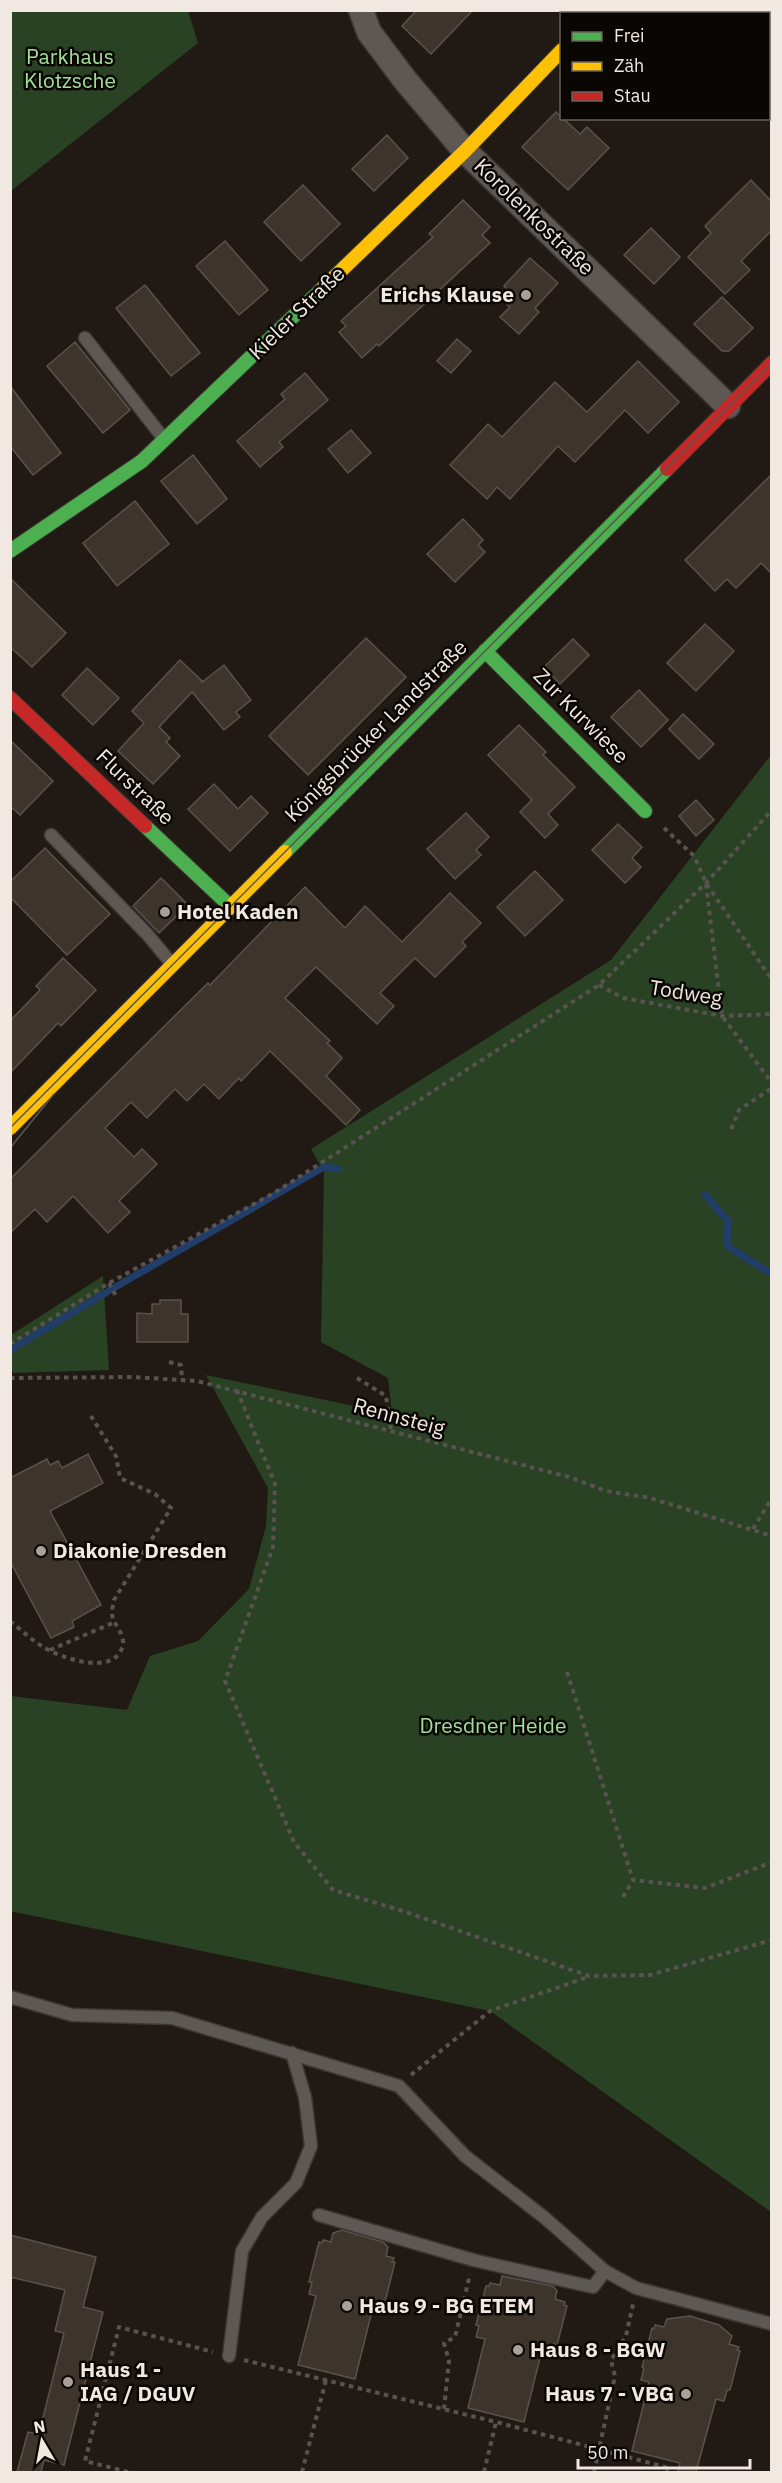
<svg xmlns="http://www.w3.org/2000/svg" width="782" height="2483" font-family="'IBM Plex Sans',sans-serif">
<style>
.green{fill:#284223}
.lines{fill:none;stroke-linecap:round;stroke-linejoin:round}
.stream{stroke:#213d69;stroke-width:7}
.building{fill:#3d342b;stroke:#59534e;stroke-width:1.5}
.lane-casing{stroke:#3c3732;stroke-width:15}
.street-casing{stroke:#3c3732;stroke-width:27}
.fast-casing{stroke:#3c3732;stroke-width:16}
.slow-casing{stroke:#3c3732;stroke-width:16}
.jam-casing{stroke:#3c3732;stroke-width:16}
.path{stroke:#585350;stroke-width:4;stroke-dasharray:4.5 4.5;stroke-linecap:butt}
.lane{stroke:#5d5854;stroke-width:12}
.street{stroke:#5d5854;stroke-width:24}
.fast{stroke:#4caf50;stroke-width:14}
.slow{stroke:#ffc107;stroke-width:14}
.jam{stroke:#c62828;stroke-width:14}
.tram{stroke:#5c5651;stroke-width:1.5}
.poi-dot{fill:#a8a099;stroke:#0a0603;stroke-width:2}
.labels{text-anchor:middle;stroke-width:5;stroke-linejoin:round;paint-order:stroke}
.park-label{font-size:21px;fill:#a0e095;stroke:#0a0603}
.street-label{font-size:21px;fill:#f1e8e1;stroke:#0a0603}
.poi-label{font-size:21px;font-weight:bold;fill:#f1e8e1;stroke:#0a0603;text-anchor:start}
</style>
<rect width="100%" height="100%" fill="#211a14"/>
<g class="green">
<polygon points="11,10 188,11 198,43 11,191"/>
<polygon points="771,755 771,2212 490,2011 10,1911 11,1696 127,1710 150,1656 198,1641 249,1589 266,1526 268,1488 206,1375 392,1414 388,1378 321,1342 324,1172 311,1149 611,960"/>
<polygon points="103,1276 109,1370 13,1373 11,1367 11,1335"/>
</g>
<g class="lines">
<g class="stream">
<polyline points="705,1195 728,1221 727,1246 772,1274"/>
<polyline points="10,1350 112,1289 324,1167 338,1169"/>
</g>
</g>
<g class="building">
<polygon points="417,10 473,10 431,54 402,26"/>
<polygon points="556,112 580,134 587,127 609,148 568,190 522,147"/>
<polygon points="387,135 408,158 374,191 352,169"/>
<polygon points="751,180 771,201 771,231 741,261 750,270 725,294 688,257 711,233 705,226"/>
<polygon points="303,185 340,224 301,261 264,222"/>
<polygon points="463,200 490,227 482,235 490,243 379,346 377,344 362,358 339,332 346,326 341,321 433,237 429,234"/>
<polygon points="651,228 680,257 654,284 624,255"/>
<polygon points="225,241 268,290 239,315 196,266"/>
<polygon points="530,258 558,283 535,308 539,312 519,334 500,317 510,307 501,299 509,291 504,286"/>
<polygon points="145,285 200,353 171,376 116,308"/>
<polygon points="722,297 753,328 729,351 722,351 694,324"/>
<polygon points="457,339 471,351 451,373 437,361"/>
<polygon points="75,342 130,410 103,433 47,366"/>
<polygon points="638,361 679,402 648,433 625,410 575,462 558,446 510,499 497,487 487,499 450,465 488,424 502,437 555,382 587,412"/>
<polygon points="305,373 328,400 279,442 283,447 260,467 237,441 285,399 281,394"/>
<polygon points="10,386 61,453 33,475 10,446"/>
<polygon points="351,430 371,453 348,473 328,449"/>
<polygon points="193,455 227,499 197,524 161,481"/>
<polygon points="771,475 771,573 761,563 736,588 727,579 715,591 685,560"/>
<polygon points="135,501 169,544 117,586 83,543"/>
<polygon points="463,519 483,540 478,545 485,552 455,582 427,554"/>
<polygon points="10,578 66,633 32,667 10,647"/>
<polygon points="705,624 734,651 696,691 667,663"/>
<polygon points="366,638 406,677 308,775 269,736"/>
<polygon points="573,639 589,655 560,684 544,667"/>
<polygon points="180,660 202,681 201,683 224,665 251,700 236,712 240,717 224,730 192,692 159,727 170,738 166,742 180,756 153,784 118,751 144,723 132,711"/>
<polygon points="87,668 119,698 93,725 62,695"/>
<polygon points="639,690 668,720 641,747 611,717"/>
<polygon points="683,714 714,744 699,759 669,729"/>
<polygon points="519,725 546,752 543,755 575,787 548,814 558,825 545,838 520,812 532,800 488,755"/>
<polygon points="10,740 53,781 20,815 10,806"/>
<polygon points="214,784 238,809 251,796 268,813 230,851 188,809"/>
<polygon points="696,800 714,820 696,836 679,816"/>
<polygon points="466,813 489,837 476,850 481,855 455,879 427,849"/>
<polygon points="618,824 642,847 632,858 641,867 625,883 592,850"/>
<polygon points="45,848 110,914 67,955 10,897 10,882"/>
<polygon points="535,871 563,900 525,936 497,907"/>
<polygon points="161,878 188,905 159,933 133,906"/>
<polygon points="305,887 345,928 365,906 402,942 450,893 481,923 462,942 466,946 435,977 415,958 380,993 394,1006 377,1024 316,967 285,998 330,1041 327,1043 342,1058 326,1076 360,1110 346,1125 270,1051 241,1081 239,1078 219,1099 204,1084 187,1101 175,1089 147,1118 131,1102 105,1128 134,1157 142,1149 157,1164 119,1201 130,1212 108,1233 73,1196 47,1222 35,1209 10,1233 10,1179 208,983 210,985"/>
<polygon points="63,958 96,990 61,1026 58,1023 10,1073 10,1021 40,990 36,986"/>
<polygon points="160,1300 181,1300 181,1314 188,1314 188,1342 137,1342 137,1313 152,1314 152,1304 160,1304"/>
<polygon points="88,1454 103,1483 50,1511 101,1605 72,1621 74,1627 51,1638 10,1561 10,1478 47,1459 50,1465 58,1461 62,1468"/>
<polygon points="342,2230 383,2242 388,2247 386,2256 394,2258 392,2262 395,2262 385,2302 382,2300 379,2312 372,2311 355,2379 298,2365 316,2296 309,2294 312,2282 309,2282 319,2242 322,2243 323,2240 331,2242 333,2233"/>
<polygon points="10,2235 96,2257 83,2307 103,2312 64,2465 44,2460 41,2472 17,2472 28,2432 39,2434 64,2333 55,2331 65,2290 10,2277"/>
<polygon points="502,2276 553,2286 557,2291 555,2299 565,2302 564,2305 567,2306 557,2345 554,2344 551,2357 541,2354 524,2422 468,2408 485,2339 476,2337 479,2326 476,2325 486,2286 489,2286 490,2283 500,2285"/>
<polygon points="690,2316 719,2325 732,2336 729,2344 739,2347 737,2350 740,2351 730,2390 727,2390 724,2401 716,2399 696,2472 678,2472 680,2463 632,2451 649,2382 641,2380 644,2368 642,2367 652,2328 654,2329 655,2325 664,2327 667,2319"/>
</g>
<g class="lines">
<g class="lane-casing">
<g id="lane">
<polyline points="85,338 164,439"/>
<polyline points="51,835 147,934 172,964"/>
<polyline points="10,1997 72,2015 172,2018 399,2086 465,2156 545,2218 605,2271 636,2288 772,2324"/>
<polyline points="319,2215 473,2260 593,2287 605,2271"/>
<polyline points="229,2356 242,2251 262,2217 296,2183 311,2146 305,2097 292,2053"/>
</g>
</g>
<g class="street-casing">
<g id="street">
<polyline points="361,10 369,32 405,80 465,151 728,406"/>
<polyline points="596,14 599,10"/>
</g>
</g>
<g class="fast-casing">
<g id="fast">
<polyline points="10,551 142,461 324,287"/>
<polyline points="485,651 645,811"/>
<polyline points="145,826 231,907"/>
<polyline points="285,852 667,469"/>
</g>
</g>
<g class="slow-casing">
<g id="slow">
<polyline points="324,287 465,151 562,50"/>
<polyline points="10,1128 285,852"/>
</g>
</g>
<g class="jam-casing">
<g id="jam">
<polyline points="667,469 772,363"/>
<polyline points="10,698 145,826"/>
</g>
</g>
<g class="path">
<polyline points="664,828 694,856 706,883 772,980"/>
<polyline points="706,884 722,1016 772,1083"/>
<polyline points="599,985 623,998 722,1016 772,1014"/>
<polyline points="731,1129 739,1110 772,1088"/>
<polyline points="109,1283 117,1298"/>
<polyline points="10,1344 109,1283 274,1193 599,985 706,883 772,810"/>
<polyline points="169,1362 181,1365 182,1380"/>
<polyline points="10,1378 133,1377 197,1381 569,1477 606,1491 650,1498 772,1536"/>
<polyline points="357,1378 386,1396 391,1430"/>
<polyline points="237,1390 275,1484 273,1547 225,1681 294,1842 333,1890 403,1911 589,1976 650,1975 772,1940"/>
<polyline points="753,1529 772,1498"/>
<path d="M10,1621C21,1630 32,1640 43,1647C61,1658 112,1676 122,1648C127,1635 113,1625 112,1614C112,1609 113,1604 114,1600L171,1508L155,1494L120,1478L116,1456L91,1416"/>
<polyline points="50,1650 115,1622"/>
<polyline points="567,1672 633,1880 705,1888 772,1862"/>
<polyline points="623,1897 633,1880"/>
<polyline points="411,2075 490,2011 588,1977"/>
<polyline points="244,2360 496,2422 669,2468 667,2472"/>
<polyline points="444,2409 449,2361 444,2343 455,2337 470,2274"/>
<polyline points="128,2472 85,2461 119,2327 213,2352"/>
<polyline points="302,2472 326,2380"/>
<polyline points="484,2472 496,2422"/>
<polyline points="594,2472 615,2376 611,2360 626,2336 633,2304"/>
</g>
<use href="#lane" class="lane"/>
<use href="#street" class="street"/>
<use href="#fast" class="fast"/>
<use href="#slow" class="slow"/>
<use href="#jam" class="jam"/>
<g class="tram">
<polyline points="10,1128 772,363"/>
<polyline points="10,1148 54,1094"/>
</g>
</g>
<g class="poi-dot">
<circle cx="526" cy="295" r="6"/>
<circle cx="165" cy="912" r="6"/>
<circle cx="41" cy="1551" r="6"/>
<circle cx="347" cy="2306" r="6"/>
<circle cx="518" cy="2350" r="6"/>
<circle cx="68" cy="2382" r="6"/>
<circle cx="686" cy="2394" r="6"/>
</g>
<g class="labels">
<g class="park-label">
<text x="70" y="64">Parkhaus<tspan x="70" dy="24">Klotzsche</tspan></text>
<text x="493" y="1733">Dresdner Heide</text>
</g>
<g class="street-label">
<text transform="translate(534 217) rotate(44)" y="7">Korolenkostraße</text>
<text transform="translate(297 313) rotate(-44)" y="7">Kieler Straße</text>
<text transform="translate(581 716) rotate(45)" y="7">Zur Kurwiese</text>
<text transform="translate(376 731) rotate(-45)" y="7">Königsbrücker Landstraße</text>
<text transform="translate(135 787) rotate(44)" y="7">Flurstraße</text>
<text transform="translate(686 993) rotate(9)" y="7">Todweg</text>
<text transform="translate(399 1417) rotate(15)" y="7">Rennsteig</text>
</g>
<g class="poi-label">
<text x="514" y="302" text-anchor="end">Erichs Klause</text>
<text x="177" y="919">Hotel Kaden</text>
<text x="53" y="1558">Diakonie Dresden</text>
<text x="359" y="2313">Haus 9 - BG ETEM</text>
<text x="530" y="2357">Haus 8 - BGW</text>
<text x="80" y="2377">Haus 1 -<tspan x="80" dy="24">IAG / DGUV</tspan></text>
<text x="674" y="2401" text-anchor="end">Haus 7 - VBG</text>
</g>
</g>
<rect width="782" height="2483" fill="none" stroke="#f1e8e1" stroke-width="24"/>
<rect x="560" y="12" width="210" height="108" fill="#0a0603" stroke="#66605c" stroke-width="1.5"/>
<rect x="572" y="32" width="30" height="9" fill="#4caf50" stroke="#66605c" stroke-width="1.5"/>
<text x="614" y="42" font-size="18" fill="#f1e8e1">Frei</text>
<rect x="572" y="62" width="30" height="9" fill="#ffc107" stroke="#66605c" stroke-width="1.5"/>
<text x="614" y="72" font-size="18" fill="#f1e8e1">Zäh</text>
<rect x="572" y="92" width="30" height="9" fill="#c62828" stroke="#66605c" stroke-width="1.5"/>
<text x="614" y="102" font-size="18" fill="#f1e8e1">Stau</text>
<g transform="translate(42 2441) rotate(350)" stroke="#0a0603" stroke-width="4.5" paint-order="stroke">
<path d="M0-4.5L10 22L0 15L-10 22Z" fill="#f1e8e1"/>
<text y="-9" font-size="16" font-weight="bold" text-anchor="middle" fill="#f1e8e1">N</text>
</g>
<path d="M578 2459v9h172v-9" fill="none" stroke="#f1e8e1" stroke-width="3"/>
<text x="587" y="2459" font-size="18" fill="#f1e8e1" stroke="#0a0603" stroke-width="4.5" paint-order="stroke">50 m</text>
</svg>
